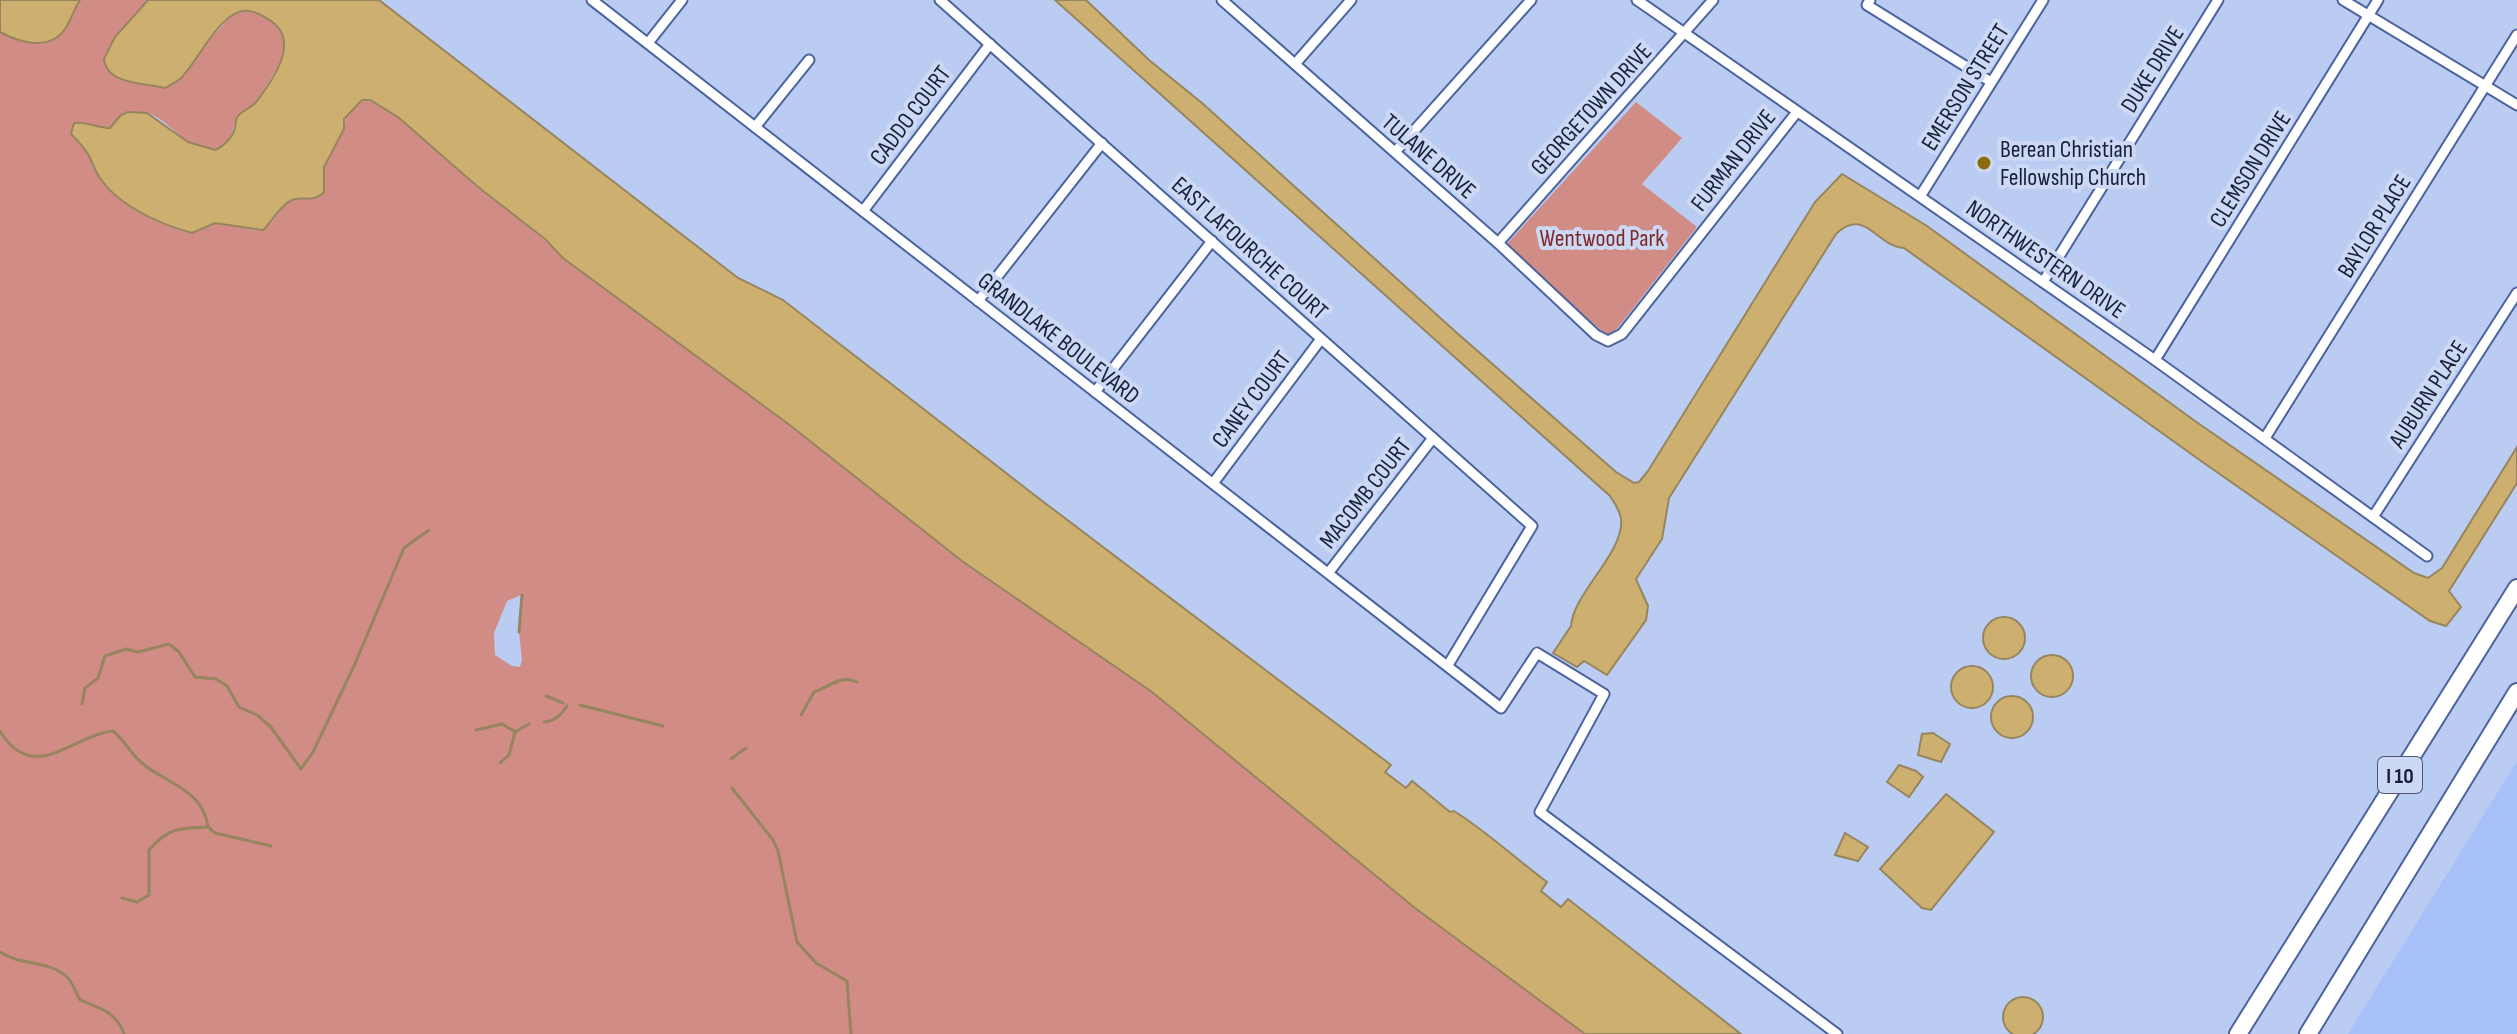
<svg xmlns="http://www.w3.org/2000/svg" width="2517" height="1034" font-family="'Sofia Sans Condensed',sans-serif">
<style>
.built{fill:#a7c0f8}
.green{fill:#d18c85;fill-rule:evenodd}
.water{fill:#cdb06f;stroke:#96855e;stroke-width:2}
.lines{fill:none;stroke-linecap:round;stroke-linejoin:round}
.stream{stroke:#96855e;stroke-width:3}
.street-casing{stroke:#4c649e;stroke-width:13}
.highway-casing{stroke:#4c649e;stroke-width:20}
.street{stroke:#fff;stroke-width:9}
.highway{stroke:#fff;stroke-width:16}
.poi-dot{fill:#8c6b0c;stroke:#cdd9f4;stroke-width:3}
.labels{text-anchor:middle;stroke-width:8;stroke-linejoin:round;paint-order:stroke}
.shield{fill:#cdd9f4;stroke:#4d5870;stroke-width:2}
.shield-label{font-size:22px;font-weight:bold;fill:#162038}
.street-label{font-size:24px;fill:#162038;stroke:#cdd9f4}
.poi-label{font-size:24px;fill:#162038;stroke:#cdd9f4;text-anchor:start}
.park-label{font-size:24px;fill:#7e2825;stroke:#cdd9f4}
</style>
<rect width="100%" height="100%" fill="#bbccf3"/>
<polygon class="built" points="2517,761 2517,1034 2348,1034"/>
<g class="green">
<path d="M80,0H148L115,37L122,80L165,88L231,16C244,10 253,10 265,18C295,35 285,56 270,80C265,88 260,99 253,105C249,109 242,111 238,116C232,123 234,147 216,150C188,155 171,119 147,113C141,112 134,113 128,112L110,128H98L82,122L71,134L89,155L98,175L176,229L192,233L215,223L255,230L271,223L285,205L294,199L320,197L324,192V167L326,159L344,129L347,113L362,100C392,100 453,167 478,188C507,211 538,231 563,258L791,426L962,561L1152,692L1416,908L1585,1034H0V32L42,44L64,30ZM521,595L519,632L522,660L520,667L512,666L495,655L494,633L507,601Z"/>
<polygon points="1636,102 1682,138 1642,184 1697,227 1612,335 1604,333 1505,246"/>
</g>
<g class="water">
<path d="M0,0H80C74,9 71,20 65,29C50,51 20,43 0,32Z"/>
<path d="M148,0H379L738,278L783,300L1037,497L1391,765L1385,772L1406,788L1412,781L1450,812L1454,811C1486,831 1515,858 1547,882L1541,891L1561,907L1568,899L1741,1034H1585L1415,908L1152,692L962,561L791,426L563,258L545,239L478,187L398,117L370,100H362L344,119V129L324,167V192C314,203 304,196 292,200C280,205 272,222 263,230L215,223L192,233C160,224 117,206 98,175C95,170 93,164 90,158C86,149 78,141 71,134L74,123C86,121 97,128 110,128L121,115L128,112L147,113L188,142L215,150C223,147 233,137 235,128C236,124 235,120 238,116C242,110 252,108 257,101C272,81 301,41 271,21C265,17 257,12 249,11C221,7 198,62 181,78C177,82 170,85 165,88C145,83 107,85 104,59L115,37Z"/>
<path d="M1055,0H1086L1149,60L1202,103L1457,333L1616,472L1634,483L1639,482L1648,471L1815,202L1842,174L1927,226L2195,421L2414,573L2428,578L2442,568L2517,447V483L2449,591L2461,607L2446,626L2430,621L2201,461L1904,248C1877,247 1865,206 1836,234L1669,498L1662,539L1636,579L1648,606L1646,620L1607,675L1584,661L1577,667L1553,653L1571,626C1573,593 1625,552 1621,519C1620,510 1615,504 1610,496Z"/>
<circle cx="2004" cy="638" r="21"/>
<circle cx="2052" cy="676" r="21"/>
<circle cx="1972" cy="687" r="21"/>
<circle cx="2012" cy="717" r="21"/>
<polygon points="1933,733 1950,744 1941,762 1918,755 1922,734"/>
<polygon points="1899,765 1916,771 1923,777 1909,797 1887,782"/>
<polygon points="1946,794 1994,832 1931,910 1922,908 1880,869"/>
<polygon points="1845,833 1868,847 1858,861 1835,855"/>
<circle cx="2023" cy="1017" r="20"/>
</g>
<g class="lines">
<g class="stream">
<polyline points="519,632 522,595"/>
<polyline points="546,696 563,703"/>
<polyline points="82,704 85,688 98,678 105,656 126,649 138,652 169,644 179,652 195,677 216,679 227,686 239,707 257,715 270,726 301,769 313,752 354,666 404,548 429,530"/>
<polyline points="580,705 663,726"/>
<path d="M801,715L814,692C830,687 841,674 857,682"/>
<path d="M544,722C555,721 561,715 567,706"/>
<polyline points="476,730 502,724 514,731"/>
<path d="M0,731C33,786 73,735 113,731C125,741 131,754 143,764C168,784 203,790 208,827"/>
<polyline points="731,759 746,748"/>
<polyline points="500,763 509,755 515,732 529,724"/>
<polyline points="732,788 773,840 778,851 797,942 816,963 847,981 851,1034"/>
<path d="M122,898L137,902L149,895V850C169,827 180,828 208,827L215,833L271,846"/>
<path d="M0,952C21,966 49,960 67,977C73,983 76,993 80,1000C99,1008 117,1012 124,1034"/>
</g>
<g class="street-casing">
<g id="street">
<polyline points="592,0 1501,708 1537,653 1604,694 1540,812 1837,1034"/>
<polyline points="940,0 1532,526 1448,665"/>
<polyline points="1222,0 1498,243 1596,335 1608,341 1622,334 1797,112"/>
<polyline points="1637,0 2155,360 2427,556"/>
<polyline points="1870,0 1867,5 1991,82"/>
<polyline points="2343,0 2517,105"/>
<polyline points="648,43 682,0"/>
<polyline points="1295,64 1351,0"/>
<polyline points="755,127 809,60"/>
<polyline points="1395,152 1531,0"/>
<polyline points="1921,195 2043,0"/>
<polyline points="863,211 990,44"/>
<polyline points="1498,243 1713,0"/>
<polyline points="2043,282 2218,0"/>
<polyline points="978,301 1102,143"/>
<polyline points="2155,360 2378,0"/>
<polyline points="1095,392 1212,241"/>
<polyline points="2265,438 2517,35"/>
<polyline points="1214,482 1321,339"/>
<polyline points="2373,517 2517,293"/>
<polyline points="1329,572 1433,438"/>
</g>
</g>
<g class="highway-casing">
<g id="highway">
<polyline points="2238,1034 2517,588"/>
<polyline points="2308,1034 2517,692"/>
</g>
</g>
<use href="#street" class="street"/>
<use href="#highway" class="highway"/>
</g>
<circle class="poi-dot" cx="1984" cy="163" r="8"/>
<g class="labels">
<rect class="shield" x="2378" y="757" width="44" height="36" rx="6"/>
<g class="shield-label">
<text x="2400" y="783">I 10</text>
</g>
<g class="street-label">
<text transform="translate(2152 69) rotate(-58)" y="8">DUKE DRIVE</text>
<text transform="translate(1965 87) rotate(-58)" y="8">EMERSON STREET</text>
<text transform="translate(1591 109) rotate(-48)" y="8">GEORGETOWN DRIVE</text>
<text transform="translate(910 115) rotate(-53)" y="8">CADDO COURT</text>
<text transform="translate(1429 156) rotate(41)" y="8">TULANE DRIVE</text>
<text transform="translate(1733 160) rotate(-52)" y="8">FURMAN DRIVE</text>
<text transform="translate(2250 169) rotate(-58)" y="8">CLEMSON DRIVE</text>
<text transform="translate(2374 226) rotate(-58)" y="8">BAYLOR PLACE</text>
<text transform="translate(1250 248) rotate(42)" y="8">EAST LAFOURCHE COURT</text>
<text transform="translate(2046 259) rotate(35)" y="8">NORTHWESTERN DRIVE</text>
<text transform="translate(1059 338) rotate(38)" y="8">GRANDLAKE BOULEVARD</text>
<text transform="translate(2428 394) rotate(-57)" y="8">AUBURN PLACE</text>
<text transform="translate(1251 399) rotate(-53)" y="8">CANEY COURT</text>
<text transform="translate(1365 493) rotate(-52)" y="8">MACOMB COURT</text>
</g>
<g class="poi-label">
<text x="2000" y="157">Berean Christian<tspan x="2000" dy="28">Fellowship Church</tspan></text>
</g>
<g class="park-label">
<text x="1602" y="246">Wentwood Park</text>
</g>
</g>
</svg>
